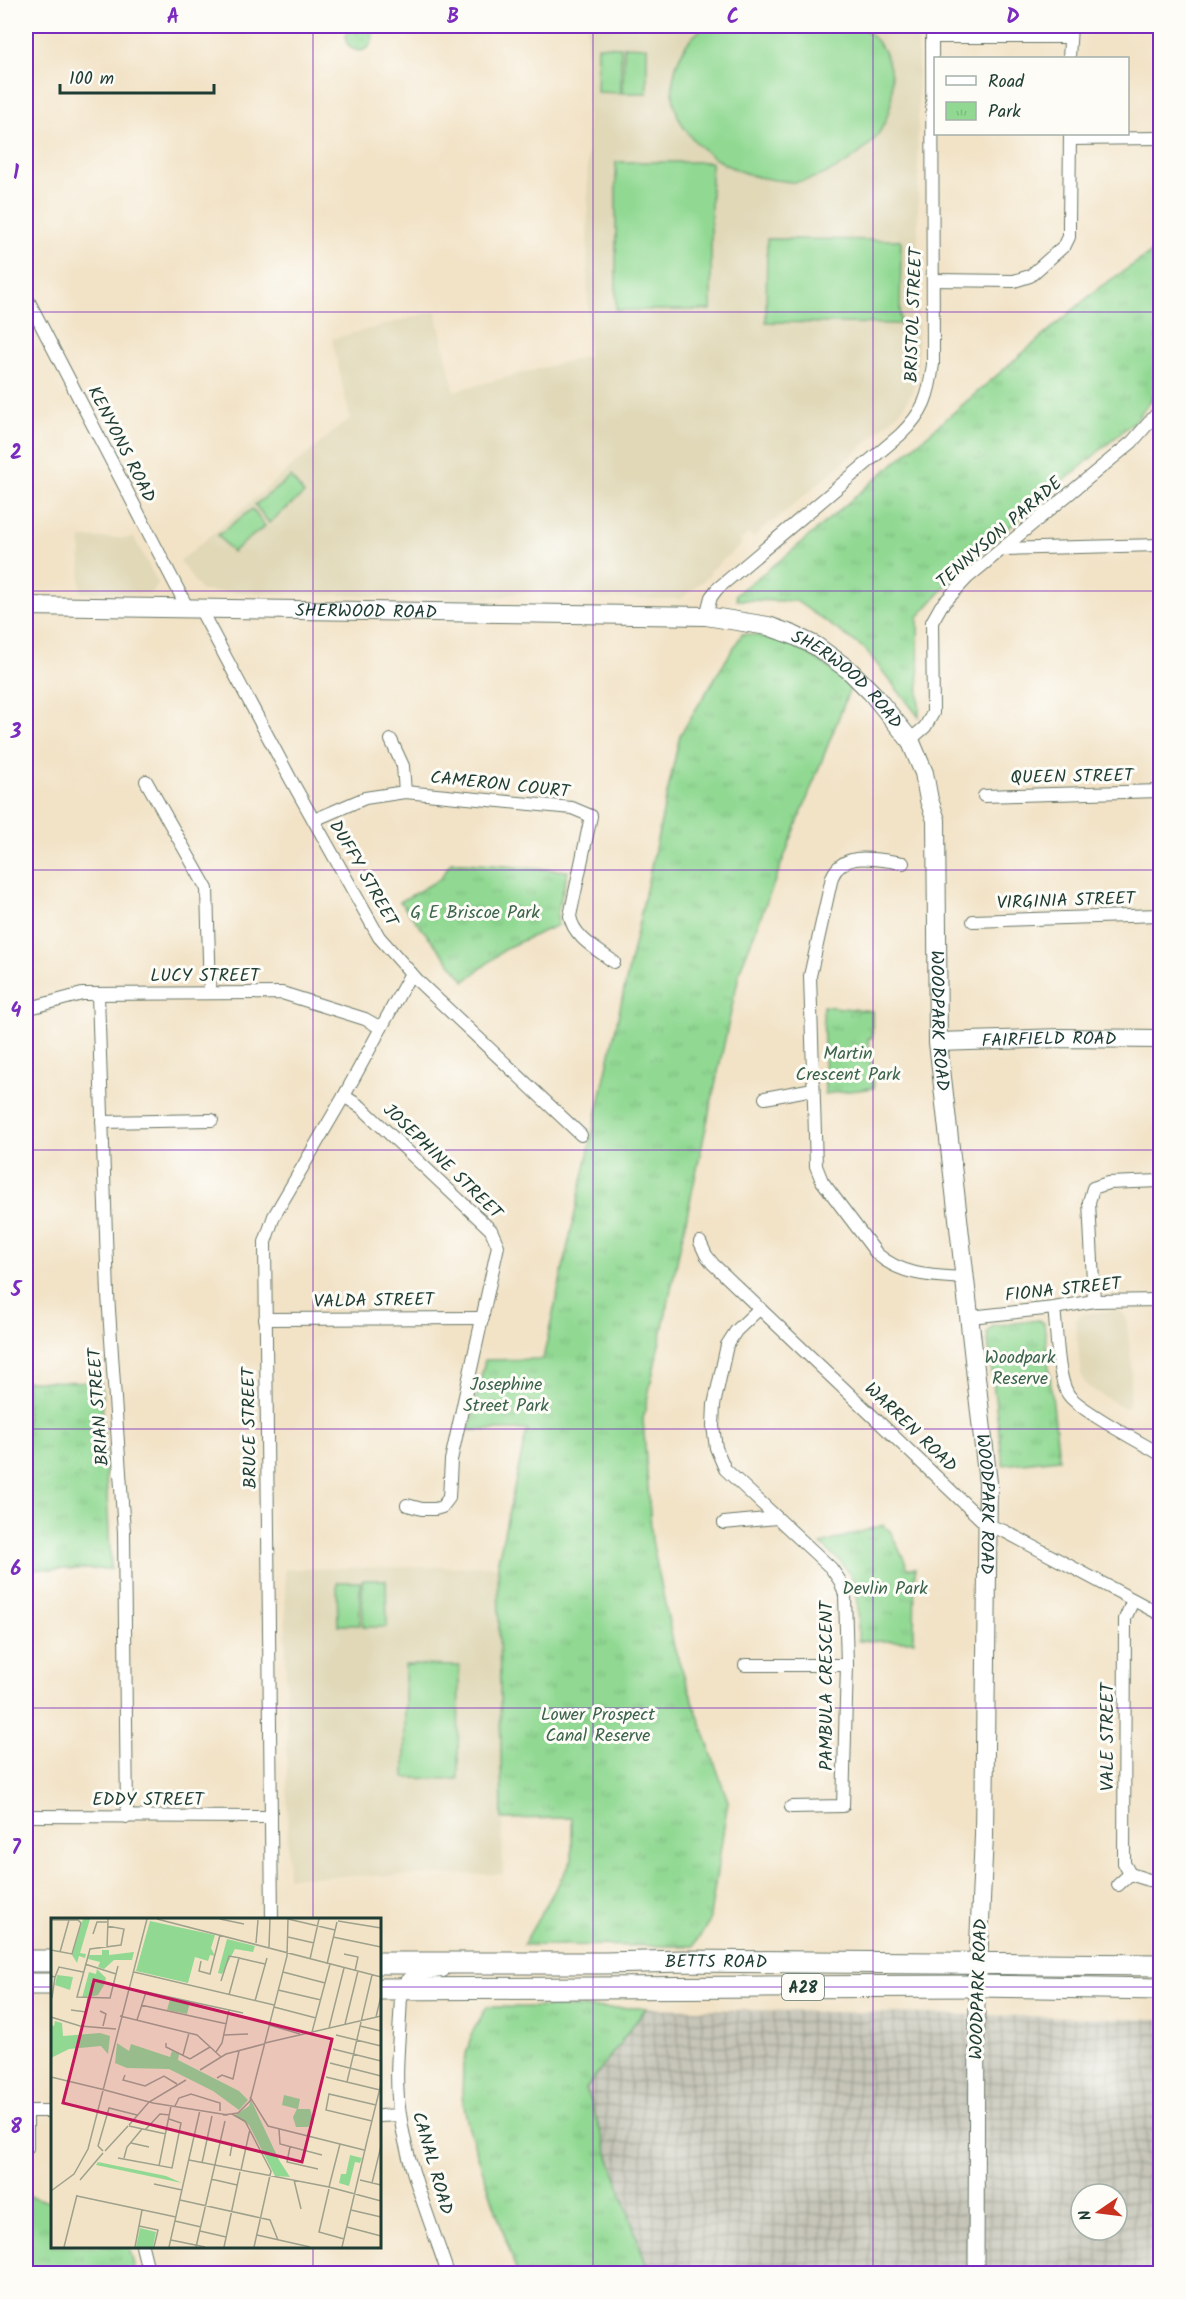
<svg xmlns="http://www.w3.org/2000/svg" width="1186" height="2299" font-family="Kalam,sans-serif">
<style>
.built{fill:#e0d8b7}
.industrial{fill:url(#industrial-grid);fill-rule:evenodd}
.grass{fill:#91d993;stroke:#588b64;stroke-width:1.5}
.park{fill:url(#park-tufts);stroke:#588b64;stroke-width:1.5}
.garden{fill:url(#garden-dots);stroke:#588b64;stroke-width:1.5}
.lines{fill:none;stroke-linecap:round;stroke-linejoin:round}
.minor-casing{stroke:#697767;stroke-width:14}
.tertiary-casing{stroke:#697767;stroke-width:17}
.secondary-casing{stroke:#697767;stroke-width:20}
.trunk-casing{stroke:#697767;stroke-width:23}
.minor{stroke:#fff;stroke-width:12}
.tertiary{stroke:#fff;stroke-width:15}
.secondary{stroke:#fff;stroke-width:18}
.trunk{stroke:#fff;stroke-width:21}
.grid{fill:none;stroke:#7b2cbf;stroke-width:1.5;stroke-opacity:0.55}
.labels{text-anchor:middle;stroke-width:6;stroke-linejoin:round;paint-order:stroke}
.shield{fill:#fdfcf7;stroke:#62766e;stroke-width:1.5}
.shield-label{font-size:16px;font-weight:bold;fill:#1f3d34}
.street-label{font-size:18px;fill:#1f3d34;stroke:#fdfcf7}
.park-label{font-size:18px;fill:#3c644c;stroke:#fdfcf7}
.inset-road{fill:none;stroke:#9ea18c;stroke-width:1.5}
.view{fill:#c2185b;fill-opacity:0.15;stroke:#c2185b;stroke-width:3}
.inset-edge{fill:none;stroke:#1f3d34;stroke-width:3}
.neatline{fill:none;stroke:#7b2cbf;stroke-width:2}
.grid-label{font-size:20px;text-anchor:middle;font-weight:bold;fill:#7b2cbf}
</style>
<defs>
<pattern id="industrial-grid" width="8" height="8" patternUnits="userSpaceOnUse" patternTransform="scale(1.5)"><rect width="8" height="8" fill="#c6c5b8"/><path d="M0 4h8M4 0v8" fill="none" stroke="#a0a196"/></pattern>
<pattern id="park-tufts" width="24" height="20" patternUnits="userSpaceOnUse" patternTransform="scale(1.5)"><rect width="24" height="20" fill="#91d993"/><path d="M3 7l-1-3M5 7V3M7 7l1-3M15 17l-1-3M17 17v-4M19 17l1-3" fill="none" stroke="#7dbb7f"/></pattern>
<pattern id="garden-dots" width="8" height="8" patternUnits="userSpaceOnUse" patternTransform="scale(1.5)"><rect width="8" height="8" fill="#91d993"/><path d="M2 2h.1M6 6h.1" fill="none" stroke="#7dbb7f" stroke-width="1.8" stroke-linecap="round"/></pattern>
</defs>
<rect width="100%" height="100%" fill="#fdfcf7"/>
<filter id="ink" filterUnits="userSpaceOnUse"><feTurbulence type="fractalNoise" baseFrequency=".0167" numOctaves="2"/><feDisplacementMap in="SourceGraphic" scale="12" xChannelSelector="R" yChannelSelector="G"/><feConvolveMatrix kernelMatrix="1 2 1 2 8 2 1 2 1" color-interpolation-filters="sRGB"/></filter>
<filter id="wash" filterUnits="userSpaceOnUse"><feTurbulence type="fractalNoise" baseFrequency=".008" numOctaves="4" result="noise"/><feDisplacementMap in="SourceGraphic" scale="24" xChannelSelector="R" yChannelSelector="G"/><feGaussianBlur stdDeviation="1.35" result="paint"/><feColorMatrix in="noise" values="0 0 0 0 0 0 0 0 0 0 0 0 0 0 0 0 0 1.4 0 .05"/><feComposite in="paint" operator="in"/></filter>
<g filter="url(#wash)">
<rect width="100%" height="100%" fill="#f2e3c7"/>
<g class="built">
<polygon points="587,26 918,26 918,369 913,389 904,407 864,445 772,523 770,522 753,538 749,533 740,541 742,544 710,571 710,575 681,599 590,598 582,593 520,592 502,597 453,598 201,591 180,561 350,418 332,339 436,311 454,391 588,356"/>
<polygon points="133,536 158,583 152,593 80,592 81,538 129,538"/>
<polygon points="1119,1310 1126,1317 1132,1365 1129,1405 1124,1408 1087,1386 1082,1378 1075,1321 1081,1314"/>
<polygon points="498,1566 503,1874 288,1877 285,1569"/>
</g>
<path class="industrial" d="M646,2008L1160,2019V2273H649L586,2089ZM1081,2194H1117V2230H1081Z"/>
<g class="grass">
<path d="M705,26H859C866,31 874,37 879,44C893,61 895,94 888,114C880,136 871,145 852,159C835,171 815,180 793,182C787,182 781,180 775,180C708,172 644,114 686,45C691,38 699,31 705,26Z"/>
<polygon points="598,46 621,47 621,93 597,92"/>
<polygon points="624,46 647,47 647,93 623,93"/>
<rect x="616" y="162" width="95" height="148"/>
<polygon points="767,239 901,240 900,324 766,322"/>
<polygon points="291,477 304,494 269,523 255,505"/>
<polygon points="252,509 265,526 232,552 218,535"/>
<polygon points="362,1580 386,1580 387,1627 363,1627"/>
<polygon points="337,1582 360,1582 360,1625 338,1625"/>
<polygon points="405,1665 459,1666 458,1779 405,1778"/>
</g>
<g class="park">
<polygon points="1160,247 1160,388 1137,419 965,565 918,617 919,717 865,649 796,601 737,600 736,594 787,555 1100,287"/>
<path d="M742,634C786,634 820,658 851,686L740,970L643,1419L652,1541L674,1647L728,1801L709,1923L693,1946L523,1945L572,1860V1818L502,1819L498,1560L527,1430H469L485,1360L543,1359L680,735Z"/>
<polygon points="451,862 568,871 557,914 558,925 508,947 465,981 400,902 440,879"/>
<polygon points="823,1006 872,1011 872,1038 868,1038 874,1088 825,1094"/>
<polygon points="1038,1320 1044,1323 1059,1459 1003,1465 987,1332 993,1326"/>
<polygon points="26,1381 101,1382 111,1569 26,1569"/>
<path d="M883,1525L890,1531L908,1568H915L914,1641H858C858,1618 861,1592 848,1571C841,1561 830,1553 821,1544Z"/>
<polygon points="487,2007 646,2008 586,2089 649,2273 517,2273 469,2129 462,2097 463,2064 473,2031"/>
<polygon points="26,2195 52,2203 52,2246 129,2247 136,2273 26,2273"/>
</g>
<path class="garden" d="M352,26H369L373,28C376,68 329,47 352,26Z"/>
</g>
<g filter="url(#ink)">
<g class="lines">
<g class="minor-casing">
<g id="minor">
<polyline points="932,37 1069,37"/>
<polyline points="1069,58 1071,26"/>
<polyline points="1070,139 1160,138"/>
<polyline points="933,280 1014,281 1030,276 1065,245 1069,237 1069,224 1070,134"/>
<polyline points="26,296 188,609"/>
<polyline points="1004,549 1160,545"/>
<polyline points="200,609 290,778 379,937 419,982 581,1135"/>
<path d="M706,616L711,597L717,589L900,435C924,412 929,396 933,364L932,26"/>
<polyline points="391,740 403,766 405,792"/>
<polyline points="910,740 925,727 933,713 932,622 941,606 968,577 1132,442 1160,410"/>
<polyline points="146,781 207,889 210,993"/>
<polyline points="984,796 1160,791"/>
<path d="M314,820L365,798L405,792L572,808L591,816L570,916C573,937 598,950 614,962"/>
<path d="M903,863C878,860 844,849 832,877L810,976L816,1166L822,1181L877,1254C902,1276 933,1276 965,1278"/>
<polyline points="973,921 1160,915"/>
<polyline points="98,995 108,1295 124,1532 127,1817"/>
<polyline points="26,1009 82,994 282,993 365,1019 381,1028"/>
<polyline points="344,1096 361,1107 491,1230 498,1246 451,1460 449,1498 442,1507 435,1509 422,1509 407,1505"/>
<polyline points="765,1098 813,1089"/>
<polyline points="102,1122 212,1120"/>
<polyline points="700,1242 706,1255 713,1264 987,1525 1004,1531 1160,1614"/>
<polyline points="1094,1301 1089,1202 1093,1188 1108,1183 1160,1181"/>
<polyline points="760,1308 736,1331 727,1345 714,1405 713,1426 716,1448 725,1469 831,1568 840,1581 845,1595 847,1665 843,1806 791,1807"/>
<path d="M1054,1308C1057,1330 1057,1377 1068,1394C1077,1409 1142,1443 1160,1454"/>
<polyline points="970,1317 1054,1308 1094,1301 1160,1300"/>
<polyline points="265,1319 483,1318"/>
<polyline points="724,1523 777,1518"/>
<polyline points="1133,1600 1125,1619 1124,1863 1130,1874 1149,1880 1160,1880"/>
<polyline points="745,1665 847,1665"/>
<polyline points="26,1816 271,1817"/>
<polyline points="1118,1885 1130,1874"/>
<polyline points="272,1920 265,1242 274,1216 344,1096 411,973"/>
<path d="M443,1971C428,1973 407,1972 401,1989C401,2030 393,2073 400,2114C407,2167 431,2222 448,2274"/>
<polyline points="26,2111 52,2111"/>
<polyline points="380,2116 400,2115"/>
<polyline points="27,2148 27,2111"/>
<polyline points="142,2246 149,2274"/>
</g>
</g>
<g class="tertiary-casing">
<polyline id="tertiary" points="976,2274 977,1986"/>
</g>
<g class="secondary-casing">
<g id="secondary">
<path id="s1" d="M26,606L706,616L768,626L793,635L816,646L849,670L872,693L910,740L924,773L929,800L936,820L938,1042L988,1483L984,1836L977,1986"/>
<path id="s2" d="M938,1042L1060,1038L1160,1039"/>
</g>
</g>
<g class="trunk-casing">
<g id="trunk">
<polyline points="26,1961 52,1961"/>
<path id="s3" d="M380,1963H605L683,1961L1160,1965"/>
<polyline points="26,1984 52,1984"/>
<polyline points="380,1989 977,1986 1160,1989"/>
</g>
</g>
<use href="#minor" class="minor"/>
<use href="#tertiary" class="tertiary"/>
<use href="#secondary" class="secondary"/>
<use href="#trunk" class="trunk"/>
</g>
</g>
<path class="grid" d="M313,26V1920M593,26V2274M873,26V2274M26,312H1160M26,591H1160M26,870H1160M26,1150H1160M26,1429H1160M26,1708H1160M26,1987H52M380,1987H1160M313,2246V2274"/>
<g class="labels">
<rect class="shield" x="782" y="1974" width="42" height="26" rx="4.5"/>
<g class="shield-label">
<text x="803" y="1993">A28</text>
</g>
<g class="street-label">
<text transform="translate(913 315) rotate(-88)" y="6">BRISTOL STREET</text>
<text transform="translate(122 444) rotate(63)" y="6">KENYONS ROAD</text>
<text transform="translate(999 532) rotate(-41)" y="6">TENNYSON PARADE</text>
<text dy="6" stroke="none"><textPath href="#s1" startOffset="340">SHERWOOD ROAD</textPath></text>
<text dy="6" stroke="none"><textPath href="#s1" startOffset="840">SHERWOOD ROAD</textPath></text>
<text transform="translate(1072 776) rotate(-1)" y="6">QUEEN STREET</text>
<text transform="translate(500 784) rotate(6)" y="6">CAMERON COURT</text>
<text transform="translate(364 873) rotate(60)" y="6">DUFFY STREET</text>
<text transform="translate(1066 900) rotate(-2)" y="6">VIRGINIA STREET</text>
<text x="205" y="981">LUCY STREET</text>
<text dy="6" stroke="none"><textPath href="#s1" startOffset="1214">WOODPARK ROAD</textPath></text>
<text dy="6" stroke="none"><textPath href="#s2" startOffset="111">FAIRFIELD ROAD</textPath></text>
<text transform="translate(443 1161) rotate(44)" y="6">JOSEPHINE STREET</text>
<text transform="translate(1063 1289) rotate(-6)" y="6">FIONA STREET</text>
<text transform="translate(374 1300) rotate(-1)" y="6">VALDA STREET</text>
<text transform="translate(98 1407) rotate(-94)" y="6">BRIAN STREET</text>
<text transform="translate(911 1427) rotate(44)" y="6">WARREN ROAD</text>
<text transform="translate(249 1428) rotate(-91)" y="6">BRUCE STREET</text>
<text dy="6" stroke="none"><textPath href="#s1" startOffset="1700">WOODPARK ROAD</textPath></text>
<text transform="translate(826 1686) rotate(-90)" y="6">PAMBULA CRESCENT</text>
<text transform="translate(1107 1737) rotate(-90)" y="6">VALE STREET</text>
<text x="148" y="1805">EDDY STREET</text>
<text dy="6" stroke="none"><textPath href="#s3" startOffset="336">BETTS ROAD</textPath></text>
<text transform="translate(978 1989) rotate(-88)" y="6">WOODPARK ROAD</text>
<text transform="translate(433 2163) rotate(74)" y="6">CANAL ROAD</text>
</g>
<g class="park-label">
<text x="475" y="918">G E Briscoe Park</text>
<text x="848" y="1059">Martin<tspan x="848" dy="21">Crescent Park</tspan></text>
<text x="1020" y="1363">Woodpark<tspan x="1020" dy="21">Reserve</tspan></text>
<text x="506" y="1390">Josephine<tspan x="506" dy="21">Street Park</tspan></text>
<text x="885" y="1594">Devlin Park</text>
<text x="598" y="1720">Lower Prospect<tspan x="598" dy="21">Canal Reserve</tspan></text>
</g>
</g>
<g transform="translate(51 1918)">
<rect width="330" height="330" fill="#f2e3c7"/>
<path d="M233,177L249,181L247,191H259L262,201L257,209H245L242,199L246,191L231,187ZM47,244L115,258L131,265L45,247Z" fill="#91d993"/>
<path d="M32,1H39L29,35L35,36L34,40L28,38L26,45L21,37ZM99,3L164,17L160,30L164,38L159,37L157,43L144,39L137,65L85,53ZM176,21L204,28L202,34L184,31L171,56L167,55ZM51,32H58V37L83,34L81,42H63L53,51L47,49L49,44L37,41L38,37H51ZM46,51L55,60L53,67L47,77L31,80L38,54L45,56ZM6,57L22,59L19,72L4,67ZM119,81L139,84L136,96L116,92ZM4,103L11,105L12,118L49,115L59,118L57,136L50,128L18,131L0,140V107L3,108ZM66,125L78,133L80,126L119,139L121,133L128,136L127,142L188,173L197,182L188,192L162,173L118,151L76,150L64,145ZM200,182L228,242L239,259L224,258L198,207L183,198L198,188ZM299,237L311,240L309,245L304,244L298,268L288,265L290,256H295ZM89,310L105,314L102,329H85Z" fill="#91d993"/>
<path class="inset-road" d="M106,1L330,59M169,1L193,6M237,1L284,12M287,3L330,10M56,8L73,11L70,27L39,31L26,79L59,80L67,48M42,16L46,4H56M237,19L263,25M282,19L330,29M205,25L207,2M218,29L219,1M56,30L57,1M0,32L21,36L30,5L27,2H0M9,34L18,2M293,36L307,39L304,53M259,41L268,1M150,43L148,53L159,56L169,17M34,46L65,56M276,46L286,4M83,54L223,87M232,54L274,65M0,58L4,59L8,49L32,54M170,63L178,38L189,40M227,72L270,82M178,77L188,40L214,46M1,80L4,59M204,83L216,40M90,87L176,106M223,89L265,100M20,92L35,94L37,80M49,93L55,96L52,108M69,98L146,117L170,139M0,99L29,108L65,111M325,99L330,78M86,102L95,74L192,95M294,106L307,53M218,107L249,116M309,108L330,113M278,110L293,50M261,114L279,46M173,117L197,116M285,117L330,128M115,125V129L139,141L159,129M214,125L330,98M282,131L330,143M165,134L171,125L178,92M132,137L138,115M279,145L330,158M149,152L175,136L213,126M74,157L72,162L94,168L113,158L126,166M0,159L50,171M275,159L329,172M166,160L171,157L182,161L188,133M296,164L321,57M50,171L102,185L177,197M199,179L217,208L313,232M124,188L128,180L140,176L169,185V193M181,196L194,203L220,253L203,329M172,197L187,195L199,183L236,38L237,1M321,203L275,192L278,176L325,187M78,207L98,184L135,162M78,208L115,216M228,211L229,226L271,237M94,212L109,196L119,197M169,224L181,227L179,238M80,225L98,229M315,227L330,166M239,229L236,244L267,251M52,233L47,228L58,190L86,197M54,233L77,208M67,240L121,250L130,205L118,201M73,240L76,229L91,211M138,242L278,269L330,283M151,245L161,198M108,248L120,188M190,252L199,211M160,261L186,267M29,262L52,235M243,262L250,291M309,262L330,267M321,265L330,228M103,266L131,272M278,269L289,226M278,271L268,314L293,321M0,273L23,256L37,231L96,1M26,278L125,299M129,282L219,302L227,322M300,292L330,299M124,303L150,309M88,308L107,312L103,329M296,309L330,318M149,313L175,319M206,317L259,329M120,322L154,329M13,329L26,277M84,329L91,292M118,329L149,192M145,329L174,203M173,329L189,254M291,329L316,223"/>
<path class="view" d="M43,62L281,121L251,244L12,185Z"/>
<rect width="330" height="330" class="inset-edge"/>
</g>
<rect width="1186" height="2299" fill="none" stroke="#fdfcf7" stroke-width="66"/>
<rect x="934" y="57" width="195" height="78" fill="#fdfcf7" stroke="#a4b0a9" stroke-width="1.5"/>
<rect x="946" y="76" width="30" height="9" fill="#ffffff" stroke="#a4b0a9" stroke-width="1.5"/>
<text x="988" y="87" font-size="18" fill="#1f3d34">Road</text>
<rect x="946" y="102" width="30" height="18" fill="url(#park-tufts)" stroke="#a4b0a9" stroke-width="1.5"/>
<text x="988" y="117" font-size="18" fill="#1f3d34">Park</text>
<g transform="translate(1099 2212) rotate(256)"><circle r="28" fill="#fdfcf7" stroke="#a4b0a9" stroke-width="1.5"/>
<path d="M0-4.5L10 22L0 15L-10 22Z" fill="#c8321e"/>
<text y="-9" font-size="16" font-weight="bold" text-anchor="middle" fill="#1f3d34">N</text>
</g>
<path d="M60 84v9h154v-9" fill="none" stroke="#1f3d34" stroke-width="3"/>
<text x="69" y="84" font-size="18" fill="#1f3d34" stroke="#fdfcf7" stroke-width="4.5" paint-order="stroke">100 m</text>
<rect x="33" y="33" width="1120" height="2233" class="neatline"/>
<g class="grid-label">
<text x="173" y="23">A</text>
<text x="453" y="23">B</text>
<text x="733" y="23">C</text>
<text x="1013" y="23">D</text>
<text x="16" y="179">1</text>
<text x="16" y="459">2</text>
<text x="16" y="738">3</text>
<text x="16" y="1017">4</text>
<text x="16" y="1296">5</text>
<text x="16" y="1575">6</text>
<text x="16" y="1854">7</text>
<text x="16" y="2133">8</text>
</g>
</svg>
